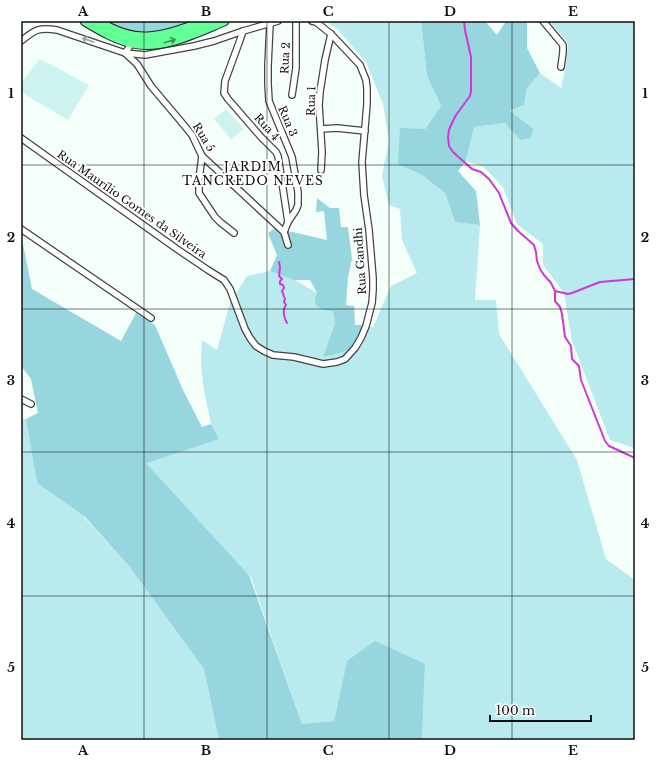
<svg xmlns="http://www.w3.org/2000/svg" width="656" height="761" font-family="'Libre Baskerville',serif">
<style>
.green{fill:#b9eaed}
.forest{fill:#97d5df}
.pitch{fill:#ccf3f0}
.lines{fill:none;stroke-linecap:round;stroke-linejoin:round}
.stream{stroke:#d236d6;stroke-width:2}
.street-casing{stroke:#434343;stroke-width:8}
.primary-casing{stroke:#212121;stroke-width:11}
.street{stroke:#fff;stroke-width:5.5}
.primary{stroke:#63ff97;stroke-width:9}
.oneway{stroke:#9f9f9f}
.oneway2{stroke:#3e935a}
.grid{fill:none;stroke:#101010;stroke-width:1;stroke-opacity:0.55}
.labels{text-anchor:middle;stroke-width:4;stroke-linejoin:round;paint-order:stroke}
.street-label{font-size:11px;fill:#101010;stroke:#fff}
.neighbourhood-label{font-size:12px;letter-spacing:1px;fill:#101010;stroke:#fff}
.neatline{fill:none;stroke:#101010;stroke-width:1.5}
.grid-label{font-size:13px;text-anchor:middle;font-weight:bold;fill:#101010}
</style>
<rect width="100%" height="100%" fill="#f3fff8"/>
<g class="green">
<polygon points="326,21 421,21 427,76 441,106 425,129 398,164 422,175 445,193 455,222 480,225 475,300 496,300 499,334 577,460 606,559 635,580 635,740 422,740 425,664 347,661 334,721 302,724 251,577 145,462 219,439 211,424 203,385 201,362 202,340 217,350 230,303 247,276 270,271 297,281 317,293 353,326 362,328 373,327 391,286 417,273 402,240 400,209 389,205 382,176 389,141 383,104 366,62 338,30"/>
<polygon points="549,21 635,21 635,448 610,440 572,341 564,293 543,265 543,244 517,224 503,187 484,167 466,161 474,127 505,123 520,140 534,129 510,111 524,105 527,88 540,73 561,88 565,70 568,43"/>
<polygon points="21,419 26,419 37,483 82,515 129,566 204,669 219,740 21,740"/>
</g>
<g class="forest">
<path d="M106,21H194C173,28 152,36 130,30C122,28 114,24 106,21Z"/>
<polygon points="421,21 485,21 497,35 506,21 527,21 527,48 540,73 527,88 524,105 510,111 534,129 530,138 520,140 505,123 474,127 466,161 458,171 476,191 480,225 455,222 445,193 422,175 398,164 400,128 425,129 441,106 427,76"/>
<path d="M317,198L330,208H339L341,227H348L352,259L348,277L346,305L354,306L355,325H362C360,334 354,348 345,351C338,354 330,355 323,357L335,324L333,311C321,310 311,308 317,293L310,280H294L270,271L277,255L268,233L275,228L281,234L288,231L327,240L324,211L316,212Z"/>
<polygon points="21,234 32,289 121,341 136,313 155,325 183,390 202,427 211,424 219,439 146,463 249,575 302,724 334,721 347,661 375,641 425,664 422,740 219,740 204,669 129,566 85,517 37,483 26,419 38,413 31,379 21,366"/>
</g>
<g class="pitch">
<polygon points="40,59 89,85 68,120 21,92 21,83"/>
<polygon points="226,109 244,129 231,139 214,119"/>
</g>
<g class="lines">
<g class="stream">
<polyline points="464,21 465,30 471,57 471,91 470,96 456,115 452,123 449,130 448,137 449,146 453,152 472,169 481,172 489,179 499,193 511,223 518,231 534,245 536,252 537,261 540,269 544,275 551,283 555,291 555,301 560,307 562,314 565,337 571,346 572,359 579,366 581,380 605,441 609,446 635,458"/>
<path d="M279,262L280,267L279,276L282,279L280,281V284L283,285L284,288L282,291L285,299L284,302L286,305C282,310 284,318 287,323"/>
<polyline points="555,291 568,294 572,293 600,282 635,279"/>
</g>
<g class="street-casing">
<g id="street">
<polyline points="543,21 563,45 563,52 561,67"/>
<polyline points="270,23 268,66 268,84 269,101 292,157 298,192 298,205 296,210 288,222"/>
<polyline points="243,31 240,40 225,81 224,93 228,99 261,137 276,152 278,156 288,222 284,232 288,245"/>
<path d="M21,41C35,30 38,27 57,30L125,53L145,55L194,46L214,41L243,31L278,21"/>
<polyline points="132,43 125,53 137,64 151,86 183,124 192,135 202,156 284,232"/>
<polyline points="292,95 296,68 296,21"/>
<polyline points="321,129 337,128 365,131"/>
<polyline points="21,138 177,249 208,270 224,280 230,289 245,329 250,338 256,346 264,351 273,355 294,357 323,364 337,362 345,359 355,348 361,338 366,326 372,303 373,290 373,278 369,230 364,195 362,162 367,104 367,88 366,80 360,65 331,34 316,22 312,21"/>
<polyline points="202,156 199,179 199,193 215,217 220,222 234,233"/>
<polyline points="321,170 322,152 319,105 320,92 325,60 331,34"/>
<polyline points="21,229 151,318"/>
<polyline points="21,399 31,404"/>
</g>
</g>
<g class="primary-casing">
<g id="primary">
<path d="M85,21C100,30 115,39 133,43C162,50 197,32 224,21"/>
<path d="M97,21C140,48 163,36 207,21"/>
</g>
</g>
<use href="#street" class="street"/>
<use href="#primary" class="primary"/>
</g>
<defs><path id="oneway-shaft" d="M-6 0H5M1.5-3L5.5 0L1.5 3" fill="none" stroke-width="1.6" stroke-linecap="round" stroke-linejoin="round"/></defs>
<use class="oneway" href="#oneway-shaft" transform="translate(88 40) rotate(-161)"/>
<use class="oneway2" href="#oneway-shaft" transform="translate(170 41) rotate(-16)"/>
<path class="grid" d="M144,21V740M267,21V740M389,21V740M512,21V740M21,165H635M21,309H635M21,452H635M21,596H635"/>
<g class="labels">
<g class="street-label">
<text transform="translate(285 58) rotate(-87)" y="4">Rua 2</text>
<text transform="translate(311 101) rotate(-88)" y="4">Rua 1</text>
<text transform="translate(288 121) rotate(67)" y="4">Rua 3</text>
<text transform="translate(267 127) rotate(48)" y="4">Rua 4</text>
<text transform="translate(204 137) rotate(58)" y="4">Rua 5</text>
<text transform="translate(132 204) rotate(35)" y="4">Rua Maurílio Gomes da Silveira</text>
<text transform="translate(360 261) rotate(-94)" y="4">Rua Gandhi</text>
</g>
<g class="neighbourhood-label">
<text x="253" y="171">JARDIM<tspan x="253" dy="14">TANCREDO NEVES</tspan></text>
</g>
</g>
<rect width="656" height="761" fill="none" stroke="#ffffff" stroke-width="44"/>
<path d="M490 715v6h101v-6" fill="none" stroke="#101010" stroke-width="2"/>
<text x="496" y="715" font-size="12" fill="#101010" stroke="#ffffff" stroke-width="3" paint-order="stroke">100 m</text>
<rect x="22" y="22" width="612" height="717" class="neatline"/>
<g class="grid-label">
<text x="83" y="16">A</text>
<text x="206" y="16">B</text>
<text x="328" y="16">C</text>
<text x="450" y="16">D</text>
<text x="573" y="16">E</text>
<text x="11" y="98">1</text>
<text x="645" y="98">1</text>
<text x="11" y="242">2</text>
<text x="645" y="242">2</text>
<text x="11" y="385">3</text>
<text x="645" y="385">3</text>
<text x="11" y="528">4</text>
<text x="645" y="528">4</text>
<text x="11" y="672">5</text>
<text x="645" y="672">5</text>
<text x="83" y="755">A</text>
<text x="206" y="755">B</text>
<text x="328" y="755">C</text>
<text x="450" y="755">D</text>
<text x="573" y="755">E</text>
</g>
</svg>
